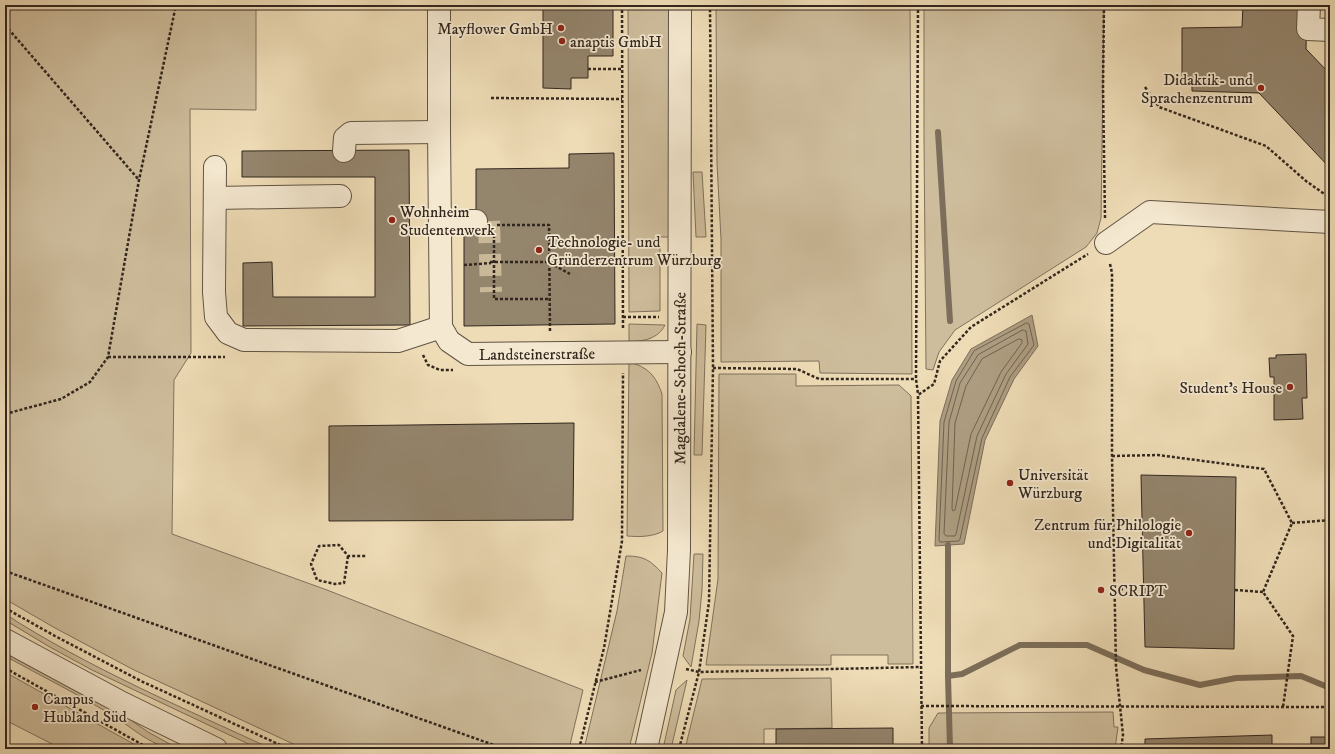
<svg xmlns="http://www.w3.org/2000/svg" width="1335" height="754" font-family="'IM FELL DW Pica',serif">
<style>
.green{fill:#cebd9c;stroke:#80725d}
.water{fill:#ae9e82;stroke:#7c6e5a}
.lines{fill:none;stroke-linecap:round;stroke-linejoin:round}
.shore{stroke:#706250;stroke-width:1}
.stream{stroke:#7c6e5a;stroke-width:6}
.building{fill:#94856d;stroke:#32271e}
.minor-tunnel{stroke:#c8b898;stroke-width:22;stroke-dasharray:22 11;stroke-linecap:butt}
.minor-casing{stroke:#615444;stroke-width:24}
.path{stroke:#32271e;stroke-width:2.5;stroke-dasharray:3 2;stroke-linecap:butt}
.minor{stroke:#f4e8d0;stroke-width:22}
.poi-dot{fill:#8f2418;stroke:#f4e8d0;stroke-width:1.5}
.labels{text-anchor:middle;stroke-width:3.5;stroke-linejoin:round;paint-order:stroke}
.poi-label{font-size:16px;fill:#32271e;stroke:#f4e8d0;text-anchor:start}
.street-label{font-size:16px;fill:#32271e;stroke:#f4e8d0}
</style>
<rect width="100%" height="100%" fill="#eedcb6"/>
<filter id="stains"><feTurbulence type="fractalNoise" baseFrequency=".005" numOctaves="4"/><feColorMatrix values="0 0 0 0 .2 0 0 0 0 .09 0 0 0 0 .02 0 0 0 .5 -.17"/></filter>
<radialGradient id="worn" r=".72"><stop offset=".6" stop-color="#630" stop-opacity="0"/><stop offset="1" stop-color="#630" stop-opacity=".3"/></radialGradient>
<g class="green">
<polygon points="5,5 256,5 256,110 190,109 191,353 174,380 172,534 327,590 583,690 569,749 304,749 134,670 55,628 5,599"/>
<polygon points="628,5 670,5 670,237 660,237 660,311 629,312"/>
<polygon points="716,5 910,5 912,374 820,373 819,361 721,362 721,239 717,164"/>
<polygon points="924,5 1104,5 1101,218 1097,233 1086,247 955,330 939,352 933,370 926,369 924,140"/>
<polygon points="693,172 702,172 706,237 696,237"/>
<path d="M629,324L665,325C658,339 644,341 629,342Z"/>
<polygon points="697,324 706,325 702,455 694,455"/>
<path d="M629,362C648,367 656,376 662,394L663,531C653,537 639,537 627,536Z"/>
<polygon points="719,374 796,374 796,386 899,385 911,396 913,664 888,664 888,655 831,655 831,665 706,665 718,579"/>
<polygon points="694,554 703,554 702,590 699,621 691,667 683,656 690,619"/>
<path d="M626,556C644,556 650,560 662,573L652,653L629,749H584L617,611Z"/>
<path d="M5,614C89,668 181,707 272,749H259L92,670L48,646L5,620Z"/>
<path d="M5,650L118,711L148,732L179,749C154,749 133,728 112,715C78,694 41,676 5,656Z"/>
<polygon points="5,672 130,742 144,749 62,749 5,720"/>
<polygon points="831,678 832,728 764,729 764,749 685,749 702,679"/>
<polygon points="687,680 671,749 663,749 676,690"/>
<polygon points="1113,712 1114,727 1118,727 1115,749 929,749 929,728 938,713"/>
</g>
<polygon class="water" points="1032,315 1038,346 1014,379 985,440 964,544 935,546 940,421 952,380 971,349"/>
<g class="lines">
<g class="shore">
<polygon points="1027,323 1029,324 1034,345 1010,377 982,438 960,539 959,541 940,542 939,540 944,422 956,381 974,351"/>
<polygon points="1023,330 1026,331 1028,344 1006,374 977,436 956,534 955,536 946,536 944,534 949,422 960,383 978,355"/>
<polygon points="1019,339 1022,340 1022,343 1001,372 971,434 955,510 953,511 952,509 955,423 966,386 982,359"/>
</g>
<g class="stream">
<polyline points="938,132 950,321"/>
<polyline points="948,545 948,676 950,749"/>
<polyline points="948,676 962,674 1020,645 1087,645 1144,670 1200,685 1236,678 1301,676 1330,688"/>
</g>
</g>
<g class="building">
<polygon points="543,5 613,5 613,56 588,56 588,78 571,78 571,89 543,88"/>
<polygon points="1243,5 1307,5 1306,49 1330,74 1330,168 1259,93 1192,91 1192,84 1182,83 1182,28 1242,27"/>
<polygon points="409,150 410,325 243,326 243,263 272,262 273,297 375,297 375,177 242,177 242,151"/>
<polygon points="614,153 615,324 464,326 464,234 476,233 476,169 569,168 569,154"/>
<polygon points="1306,354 1307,398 1302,398 1303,419 1274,420 1274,377 1270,377 1269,358 1276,358 1276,355"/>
<polygon points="574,423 573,520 329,521 329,426"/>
<polygon points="1141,475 1236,477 1234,649 1145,647"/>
<polygon points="893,728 893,749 776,749 776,729"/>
<polygon points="1272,735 1272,749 1145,749 1145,739"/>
<rect x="1311" y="737" width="19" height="12"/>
</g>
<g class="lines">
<polyline class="minor-tunnel" points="489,221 491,292"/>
<g class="minor-casing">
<g id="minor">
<path id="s1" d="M439,5V132L441,327L449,341L468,354L680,352"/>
<polyline points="1309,5 1308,29 1330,30"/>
<polyline points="344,151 345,138 351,133 439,132"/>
<polyline points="215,167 214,292 216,317 228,333 244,340 398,341 441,327"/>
<polyline points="215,198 340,196"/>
<polyline points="440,221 476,221"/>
<polyline points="1106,243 1150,212 1330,222"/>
<polyline points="5,640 122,703 216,749"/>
<path id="s2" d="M646,749L676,612L679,550L680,5"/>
</g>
</g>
<g class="path">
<polyline points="622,5 623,330"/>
<polyline points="918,5 916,379 918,394"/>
<polyline points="1104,5 1103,87 1105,218"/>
<polyline points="5,25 139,180"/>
<polyline points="588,69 621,69"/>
<polyline points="1145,87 1159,107 1266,146 1306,181 1330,198"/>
<polyline points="491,98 622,99"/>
<polyline points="497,225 549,225 550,332"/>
<polyline points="494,235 494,299 549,299"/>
<polyline points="490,262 570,262"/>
<polyline points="550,263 570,274"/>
<polyline points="1110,264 1112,273 1112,456 1116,667 1123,735 1121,749"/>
<polyline points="464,265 491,263"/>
<polyline points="623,317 659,317"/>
<polyline points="423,355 428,365 440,370 453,370"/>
<polyline points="108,357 225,357"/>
<polyline points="713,368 797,369 819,379 916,379"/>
<polyline points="5,414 61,399 90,382 108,357 139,180 176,5"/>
<polyline points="1112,456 1158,455 1264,469 1292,523 1263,592 1293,636 1283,707"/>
<polyline points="1292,523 1330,520"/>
<polyline points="348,556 344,583 335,584 317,580 311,564 319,546 339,545 348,556 366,556"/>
<polyline points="5,571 505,749"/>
<polyline points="1115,589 1144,590"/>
<polyline points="1235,590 1263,592"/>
<polyline points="5,608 55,636 141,681 289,749"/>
<polyline points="5,668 150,749"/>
<polyline points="686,669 699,672 921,667"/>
<polyline points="595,682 641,670"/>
<polyline points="921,706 1330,707"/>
<polyline points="579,749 604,648 622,541 623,373"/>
<polyline points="679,749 699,672 709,602 713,368 710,5"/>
<polyline points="922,749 918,395 934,384 940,361 971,327 1088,254"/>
</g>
<use href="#minor" class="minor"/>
</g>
<g class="poi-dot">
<circle cx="561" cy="28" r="4"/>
<circle cx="562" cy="41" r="4"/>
<circle cx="1261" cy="88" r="4"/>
<circle cx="392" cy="220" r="4"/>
<circle cx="539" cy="250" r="4"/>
<circle cx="1290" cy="387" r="4"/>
<circle cx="1010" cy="483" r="4"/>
<circle cx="1189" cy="533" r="4"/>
<circle cx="1101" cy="590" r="4"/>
<circle cx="35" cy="707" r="4"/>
</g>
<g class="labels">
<g class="poi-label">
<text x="553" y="34" text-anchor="end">Mayflower GmbH</text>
<text x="570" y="47">anaptis GmbH</text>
<text x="1253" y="85" text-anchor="end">Didaktik- und<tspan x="1253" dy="18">Sprachenzentrum</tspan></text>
<text x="400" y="217">Wohnheim<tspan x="400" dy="18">Studentenwerk</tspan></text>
<text x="547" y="247">Technologie- und<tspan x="547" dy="18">Gründerzentrum Würzburg</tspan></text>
<text x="1282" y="393" text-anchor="end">Student's House</text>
<text x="1018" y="480">Universität<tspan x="1018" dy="18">Würzburg</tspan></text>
<text x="1181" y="530" text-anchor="end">Zentrum für Philologie<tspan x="1181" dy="18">und Digitalität</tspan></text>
<text x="1109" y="596">SCRIPT</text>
<text x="43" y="704">Campus<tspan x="43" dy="18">Hubland Süd</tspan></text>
</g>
<g class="street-label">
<text dy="6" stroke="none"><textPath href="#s1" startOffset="430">Landsteinerstraße</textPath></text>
<text dy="6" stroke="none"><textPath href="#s2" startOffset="374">Magdalene-Schoch-Straße</textPath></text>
</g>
</g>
<rect width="1335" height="754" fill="none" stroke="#eedcb6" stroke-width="20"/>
<rect x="6" y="6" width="1323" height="742" fill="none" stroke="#32271e" stroke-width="2"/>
<rect x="10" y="10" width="1315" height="734" fill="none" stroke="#32271e"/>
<rect width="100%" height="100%" filter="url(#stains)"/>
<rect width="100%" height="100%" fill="url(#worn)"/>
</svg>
